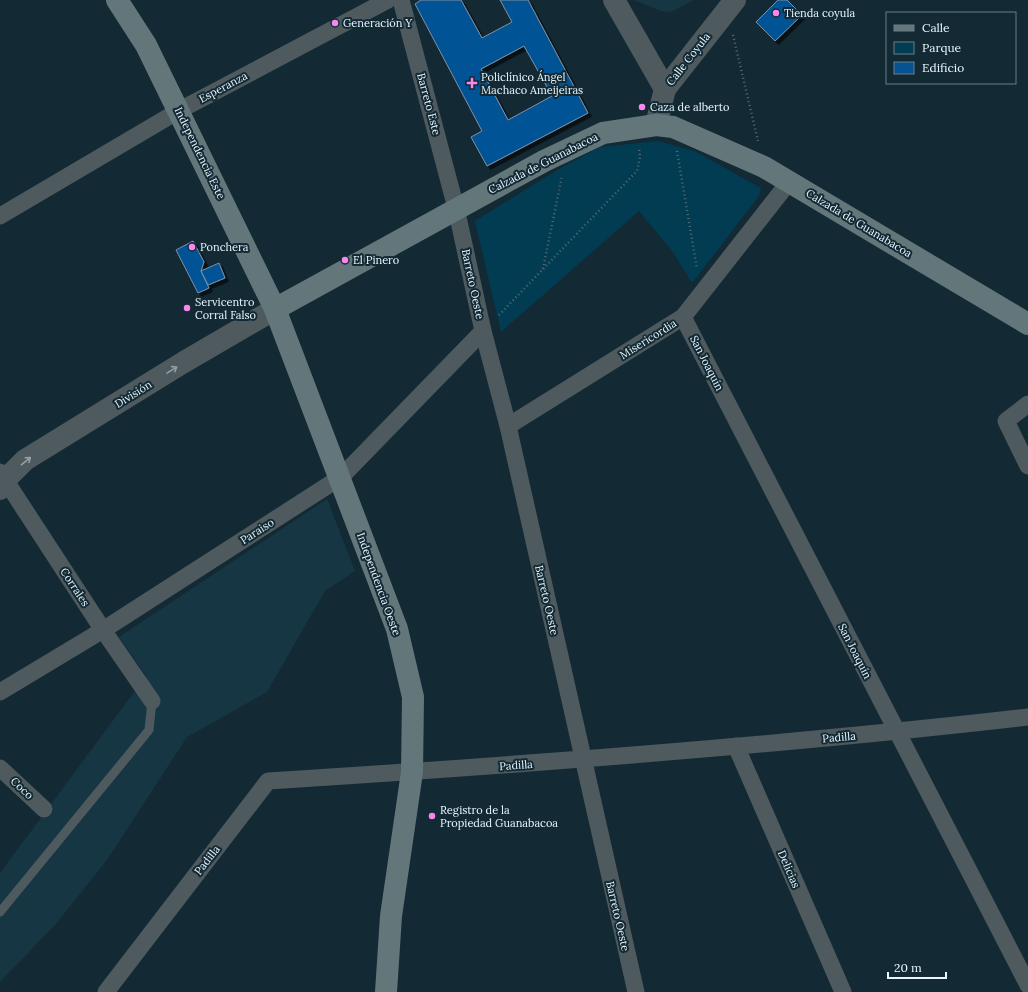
<svg xmlns="http://www.w3.org/2000/svg" width="1028" height="992" font-family="Lora,serif">
<style>
.built{fill:#163644}
.green{fill:#013c52}
.building{fill:#065394;stroke:#7f90a4;fill-rule:evenodd;filter:url(#shadow)}
.lines{fill:none;stroke-linecap:round;stroke-linejoin:round}
.path{stroke:#566a74;stroke-width:2.5;stroke-dasharray:1 3;stroke-linecap:butt}
.service{stroke:#4e5a5d;stroke-width:9}
.minor{stroke:#4e5a5d;stroke-width:17}
.tertiary{stroke:#4e5a5d;stroke-width:22}
.secondary{stroke:#63777b;stroke-width:22}
.oneway{stroke:#93a0a5}
.poi-dot{fill:#f888e9;stroke:#132a35;stroke-width:1.5}
.labels{text-anchor:middle;stroke-width:4;stroke-linejoin:round;paint-order:stroke}
.poi-label{font-size:11px;fill:#e8f6fe;stroke:#132a35;text-anchor:start}
.street-label{font-size:11px;fill:#e8f6fe;stroke:#132a35}
</style>
<defs>
<filter id="shadow"><feDropShadow dx="3.5" dy="3.5" stdDeviation="0" flood-color="#0009"/></filter>
</defs>
<rect width="100%" height="100%" fill="#132a35"/>
<g class="built">
<polygon points="633,0 694,0 671,12 661,11"/>
<polygon points="327,499 355,571 325,591 267,692 187,737 107,860 55,925 0,982 0,873 146,676 119,637"/>
</g>
<polygon class="green" points="658,141 694,151 761,188 759,196 692,283 673,252 639,211 501,332 475,221 564,166 600,147"/>
<g class="building">
<path d="M421,0H461L482,38L512,22L500,0H528L588,113L487,166L471,137L482,131L415,4ZM524,46L552,96L508,120L481,69Z"/>
<polygon points="778,0 787,0 802,15 775,41 756,22"/>
<polygon points="193,241 204,262 201,271 209,288 198,293 176,250"/>
<polygon points="219,263 225,278 208,285 201,271"/>
</g>
<g class="lines">
<g class="path">
<polyline points="733,35 758,141"/>
<polyline points="677,151 697,269"/>
<polyline points="543,269 562,176"/>
<polyline points="499,315 637,171 640,157 639,148"/>
</g>
<polyline class="service" points="0,912 149,730 152,701"/>
<g class="minor">
<polyline points="401,0 456,208 483,331 508,426 636,992"/>
<polyline points="0,216 180,110 388,0"/>
<polyline points="683,317 1028,985"/>
<polyline points="1028,404 1006,421 1028,466"/>
<polyline points="508,426 683,317 789,182"/>
<polyline points="0,472 103,630 152,701"/>
<polyline points="0,692 103,630 341,477 483,331"/>
<polyline points="736,746 843,992"/>
<polyline points="0,768 44,809"/>
<path d="M106,992L268,781C522,765 776,746 1028,717"/>
</g>
<g class="tertiary">
<polyline points="614,0 665,89"/>
<polyline points="656,125 665,89 735,0"/>
<polyline points="0,489 5,480 25,460 184,362 275,309"/>
</g>
<g class="secondary">
<polyline points="117,0 146,45 275,309 397,629 413,697 412,772 391,916 386,992"/>
<polyline points="275,309 544,161 603,133 656,125 673,127 764,167 1028,324"/>
</g>
</g>
<defs><path id="oneway-shaft" d="M-6 0H5M1.5-3L5.5 0L1.5 3" fill="none" stroke-width="1.6" stroke-linecap="round" stroke-linejoin="round"/></defs>
<g class="oneway">
<use href="#oneway-shaft" transform="translate(172 370) rotate(-32)"/>
<use href="#oneway-shaft" transform="translate(26 461) rotate(-39)"/>
</g>
<g class="poi-dot">
<circle cx="776" cy="13" r="4"/>
<circle cx="335" cy="23" r="4"/>
<path d="M470 77h4v4h4v4h-4v4h-4v-4h-4v-4h4z"/>
<circle cx="642" cy="107" r="4"/>
<circle cx="192" cy="247" r="4"/>
<circle cx="345" cy="260" r="4"/>
<circle cx="187" cy="308" r="4"/>
<circle cx="432" cy="816" r="4"/>
</g>
<g class="labels">
<g class="poi-label">
<text x="784" y="17">Tienda coyula</text>
<text x="343" y="27">Generación Y</text>
<text x="481" y="81">Policlínico Ángel<tspan x="481" dy="13">Machaco Ameijeiras</tspan></text>
<text x="650" y="111">Caza de alberto</text>
<text x="200" y="251">Ponchera</text>
<text x="353" y="264">El Pinero</text>
<text x="195" y="306">Servicentro<tspan x="195" dy="13">Corral Falso</tspan></text>
<text x="440" y="814">Registro de la<tspan x="440" dy="13">Propiedad Guanabacoa</tspan></text>
</g>
<g class="street-label">
<text transform="translate(688 59) rotate(-52)" y="4">Calle Coyula</text>
<text transform="translate(223 87) rotate(-28)" y="4">Esperanza</text>
<text transform="translate(429 104) rotate(75)" y="4">Barreto Este</text>
<text transform="translate(200 153) rotate(64)" y="4">Independencia Este</text>
<text transform="translate(543 163) rotate(-27)" y="4">Calzada de Guanabacoa</text>
<text transform="translate(859 223) rotate(31)" y="4">Calzada de Guanabacoa</text>
<text transform="translate(473 284) rotate(78)" y="4">Barreto Oeste</text>
<text transform="translate(648 339) rotate(-32)" y="4">Misericordia</text>
<text transform="translate(707 363) rotate(63)" y="4">San Joaquín</text>
<text transform="translate(133 394) rotate(-32)" y="4">División</text>
<text transform="translate(257 531) rotate(-33)" y="4">Paraiso</text>
<text transform="translate(379 584) rotate(70)" y="4">Independencia Oeste</text>
<text transform="translate(75 587) rotate(57)" y="4">Corrales</text>
<text transform="translate(547 600) rotate(77)" y="4">Barreto Oeste</text>
<text transform="translate(855 651) rotate(63)" y="4">San Joaquín</text>
<text transform="translate(839 737) rotate(-5)" y="4">Padilla</text>
<text transform="translate(516 765) rotate(-4)" y="4">Padilla</text>
<text transform="translate(22 788) rotate(43)" y="4">Coco</text>
<text transform="translate(207 860) rotate(-52)" y="4">Padilla</text>
<text transform="translate(789 869) rotate(67)" y="4">Delicias</text>
<text transform="translate(618 916) rotate(77)" y="4">Barreto Oeste</text>
</g>
</g>
<rect x="886" y="12" width="130" height="72" fill="#132a35" stroke="#687c85"/>
<rect x="894" y="25" width="20" height="6" fill="#63777b" stroke="#687c85"/>
<text x="922" y="32" font-size="12" fill="#e8f6fe">Calle</text>
<rect x="894" y="42" width="20" height="12" fill="#013c52" stroke="#687c85"/>
<text x="922" y="52" font-size="12" fill="#e8f6fe">Parque</text>
<rect x="894" y="62" width="20" height="12" fill="#065394" stroke="#687c85"/>
<text x="922" y="72" font-size="12" fill="#e8f6fe">Edificio</text>
<path d="M888 972v6h58v-6" fill="none" stroke="#e8f6fe" stroke-width="2"/>
<text x="894" y="972" font-size="12" fill="#e8f6fe" stroke="#132a35" stroke-width="3" paint-order="stroke">20 m</text>
</svg>
